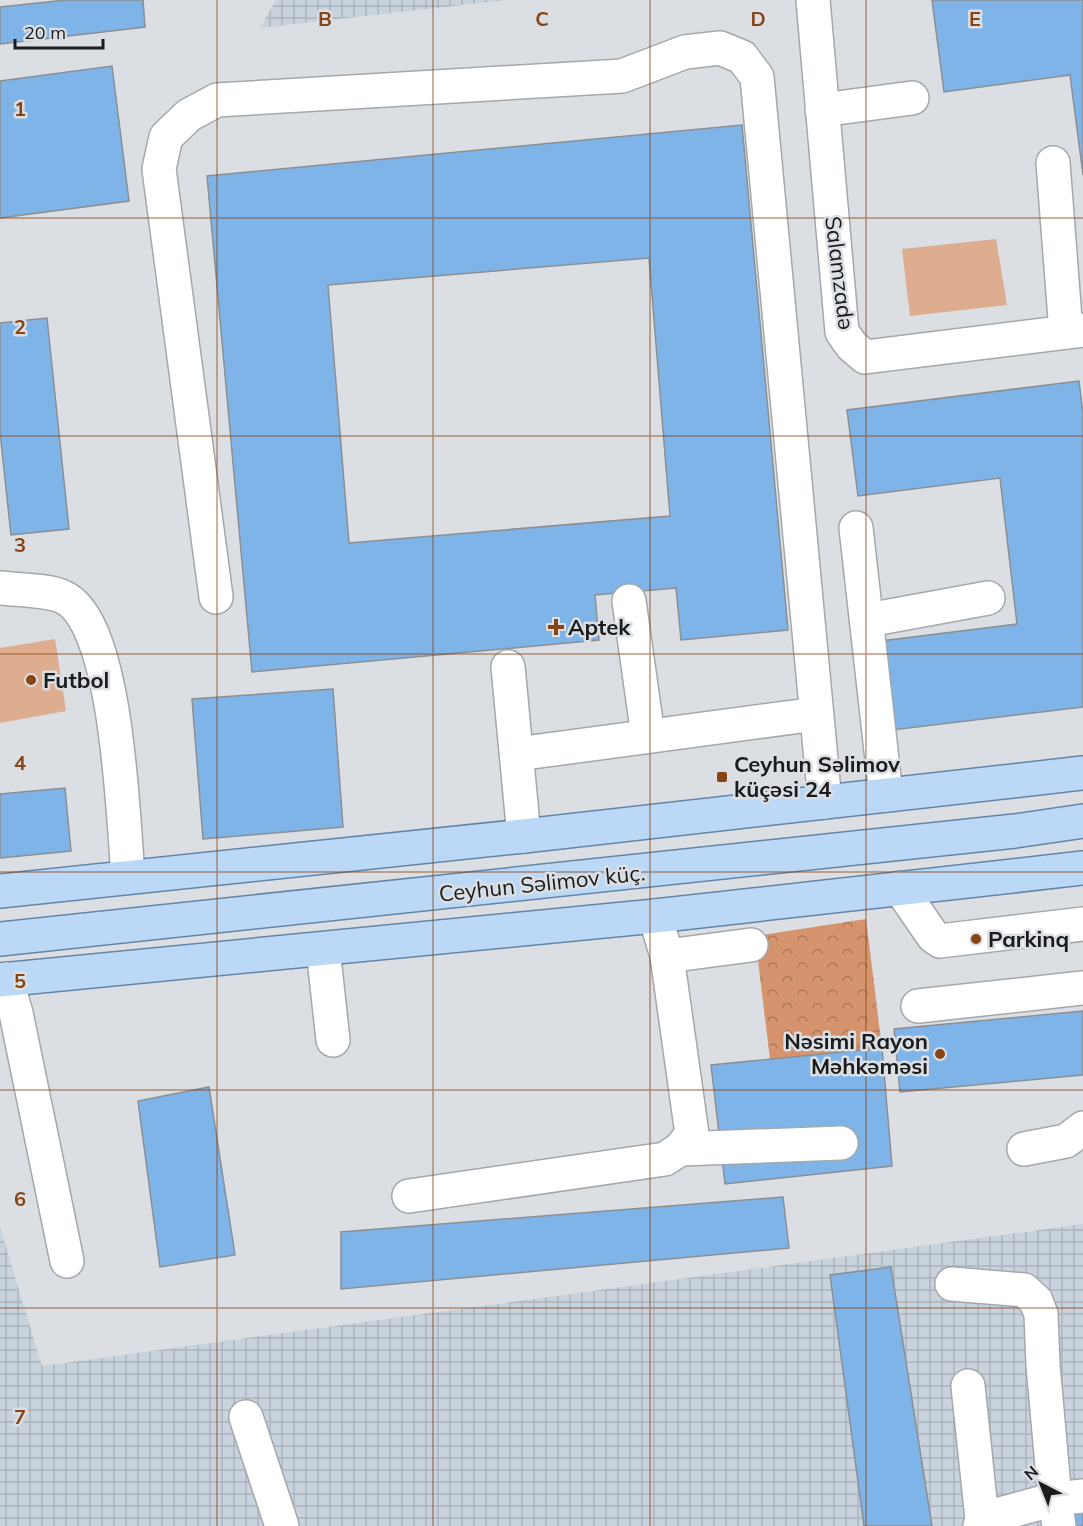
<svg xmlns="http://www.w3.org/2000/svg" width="1083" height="1526" font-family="Mulish,sans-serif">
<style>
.industrial{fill:url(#industrial-grid)}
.forest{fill:url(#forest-crowns)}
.pitch{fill:#dead90}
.building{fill:#7fb4e9;stroke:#8b8f93;stroke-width:1.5;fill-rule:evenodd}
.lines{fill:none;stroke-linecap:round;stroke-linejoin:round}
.minor-casing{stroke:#a4a8ac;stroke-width:36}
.major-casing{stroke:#6585a7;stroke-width:36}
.minor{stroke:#fff;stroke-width:33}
.major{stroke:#bbd8f7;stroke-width:33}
.grid{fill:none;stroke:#874414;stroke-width:1.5;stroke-opacity:0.55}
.poi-dot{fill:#874414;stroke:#dbdfe3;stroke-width:2}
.labels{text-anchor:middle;stroke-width:5;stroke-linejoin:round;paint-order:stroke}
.street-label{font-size:22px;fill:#1a1b1d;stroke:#dbdfe3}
.poi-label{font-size:22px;font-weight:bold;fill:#1a1b1d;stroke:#dbdfe3;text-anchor:start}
.grid-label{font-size:20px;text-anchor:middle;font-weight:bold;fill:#874414;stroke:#dbdfe3;stroke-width:5;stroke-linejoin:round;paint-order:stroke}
</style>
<defs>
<pattern id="industrial-grid" width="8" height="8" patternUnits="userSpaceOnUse" patternTransform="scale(1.5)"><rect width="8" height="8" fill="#c9d3dd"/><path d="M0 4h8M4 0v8" fill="none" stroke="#acb5bd"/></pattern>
<pattern id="forest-crowns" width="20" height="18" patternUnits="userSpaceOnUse" patternTransform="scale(1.5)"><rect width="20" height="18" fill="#d5946d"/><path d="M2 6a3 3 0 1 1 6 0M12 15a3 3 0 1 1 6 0" fill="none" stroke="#ac7859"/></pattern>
</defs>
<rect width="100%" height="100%" fill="#dbdfe3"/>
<g class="industrial">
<polygon points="276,0 507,0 260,28"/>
<polygon points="1083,1224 1083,1526 0,1526 0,1227 42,1366"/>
</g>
<polygon class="forest" points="866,919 882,1048 770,1059 755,936"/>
<g class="pitch">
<polygon points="996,239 1007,305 910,316 902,249"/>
<polygon points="55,639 66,711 0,723 0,648"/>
</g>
<g class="building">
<polygon points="66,0 143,0 145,27 0,44 0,7"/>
<polygon points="932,0 1083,0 1083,175 1070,75 944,92"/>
<polygon points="112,66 129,201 0,218 0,81"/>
<path d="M742,125L788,630L681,640L676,588L595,595L599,640L252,672L207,176ZM649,258L670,516L349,543L328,285Z"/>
<polygon points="47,318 69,529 11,535 0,432 0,323"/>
<polygon points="1079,381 1083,414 1083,707 884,731 873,642 1017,624 1000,478 858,496 847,410"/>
<polygon points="333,689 343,827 203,839 192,699"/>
<polygon points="65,788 71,851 0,858 0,794"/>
<polygon points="1083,1011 1083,1075 900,1092 894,1029"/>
<polygon points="882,1048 892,1166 725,1184 711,1065"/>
<polygon points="209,1087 235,1255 160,1267 138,1101"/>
<polygon points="783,1197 789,1248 341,1289 341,1232"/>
<polygon points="891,1267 932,1526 864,1526 830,1275"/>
<polygon points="1083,1509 1083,1526 1067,1526 1066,1511"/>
</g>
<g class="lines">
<g class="minor-casing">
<g id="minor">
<polyline points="813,0 842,332 852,346 865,357 1083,330"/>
<polyline points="822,110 912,98"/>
<polyline points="1053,163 1066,332"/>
<polyline points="856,528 886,795"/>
<path d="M0,588C17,590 49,590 63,597C118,621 123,820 128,875"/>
<polyline points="216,597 159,169 166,137 189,115 217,100 622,76 685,52 720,48 742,57 757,77 825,802"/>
<polyline points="629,601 648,736"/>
<polyline points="868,620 988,598"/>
<polyline points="508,667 524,836"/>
<polyline points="517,754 816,714"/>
<polyline points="900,888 933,936 940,941 1083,924"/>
<polyline points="323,949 333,1040"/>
<polyline points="667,956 751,945"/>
<polyline points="6,979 16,1013 67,1261"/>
<polyline points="918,1006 1083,988"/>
<polyline points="680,1149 841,1143"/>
<polyline points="1024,1149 1066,1141 1083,1128"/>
<polyline points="409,1196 665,1159 680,1149 692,1134 667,956 655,916"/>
<polyline points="952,1284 1024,1290 1036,1301 1041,1314 1043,1365 1055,1499 982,1519"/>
<polyline points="968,1386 982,1519 980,1526"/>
<polyline points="246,1417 282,1526"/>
<polyline points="1059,1526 1055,1499 1083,1496"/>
</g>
</g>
<g class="major-casing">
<g id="major">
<polyline points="0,891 524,836 1083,773"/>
<polyline points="0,939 1015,831 1083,821"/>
<polyline points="0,980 655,916 1083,868"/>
</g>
</g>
<use href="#minor" class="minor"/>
<use href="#major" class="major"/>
</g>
<path class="grid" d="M217,0V1526M433,0V1526M650,0V1526M866,0V1526M0,218H1083M0,436H1083M0,654H1083M0,872H1083M0,1090H1083M0,1308H1083"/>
<g class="poi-dot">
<path d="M553 618h6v6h6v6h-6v6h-6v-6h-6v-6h6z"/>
<circle cx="31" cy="680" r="6"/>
<rect x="716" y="771" width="12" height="12" rx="3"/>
<circle cx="976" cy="939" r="6"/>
<circle cx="940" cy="1054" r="6"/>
</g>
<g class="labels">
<g class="street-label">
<text transform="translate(840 273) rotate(83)" y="8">Salamzadə</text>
<text transform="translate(542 883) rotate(-6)" y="8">Ceyhun Səlimov küç.</text>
</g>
<g class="poi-label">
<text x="568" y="635">Aptek</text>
<text x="43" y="688">Futbol</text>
<text x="734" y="772">Ceyhun Səlimov<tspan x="734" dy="25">küçəsi 24</tspan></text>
<text x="988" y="947">Parkinq</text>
<text x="928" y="1049" text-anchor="end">Nəsimi Rayon<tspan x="928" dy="25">Məhkəməsi</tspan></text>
</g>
</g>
<g class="grid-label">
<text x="325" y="26">B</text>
<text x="542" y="26">C</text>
<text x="758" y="26">D</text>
<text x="975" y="26">E</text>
<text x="20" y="116">1</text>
<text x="20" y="334">2</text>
<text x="20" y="552">3</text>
<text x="20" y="770">4</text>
<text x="20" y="988">5</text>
<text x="20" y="1206">6</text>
<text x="20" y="1424">7</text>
</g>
<g transform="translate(1041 1484) rotate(318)" stroke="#dbdfe3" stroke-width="4.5" paint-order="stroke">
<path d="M0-4.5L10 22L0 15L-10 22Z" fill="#1a1b1d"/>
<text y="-9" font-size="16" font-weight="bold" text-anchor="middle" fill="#1a1b1d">N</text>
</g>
<path d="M15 39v9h88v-9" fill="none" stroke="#1a1b1d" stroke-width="3"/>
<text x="24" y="39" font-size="18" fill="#1a1b1d" stroke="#dbdfe3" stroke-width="4.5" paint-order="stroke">20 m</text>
</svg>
